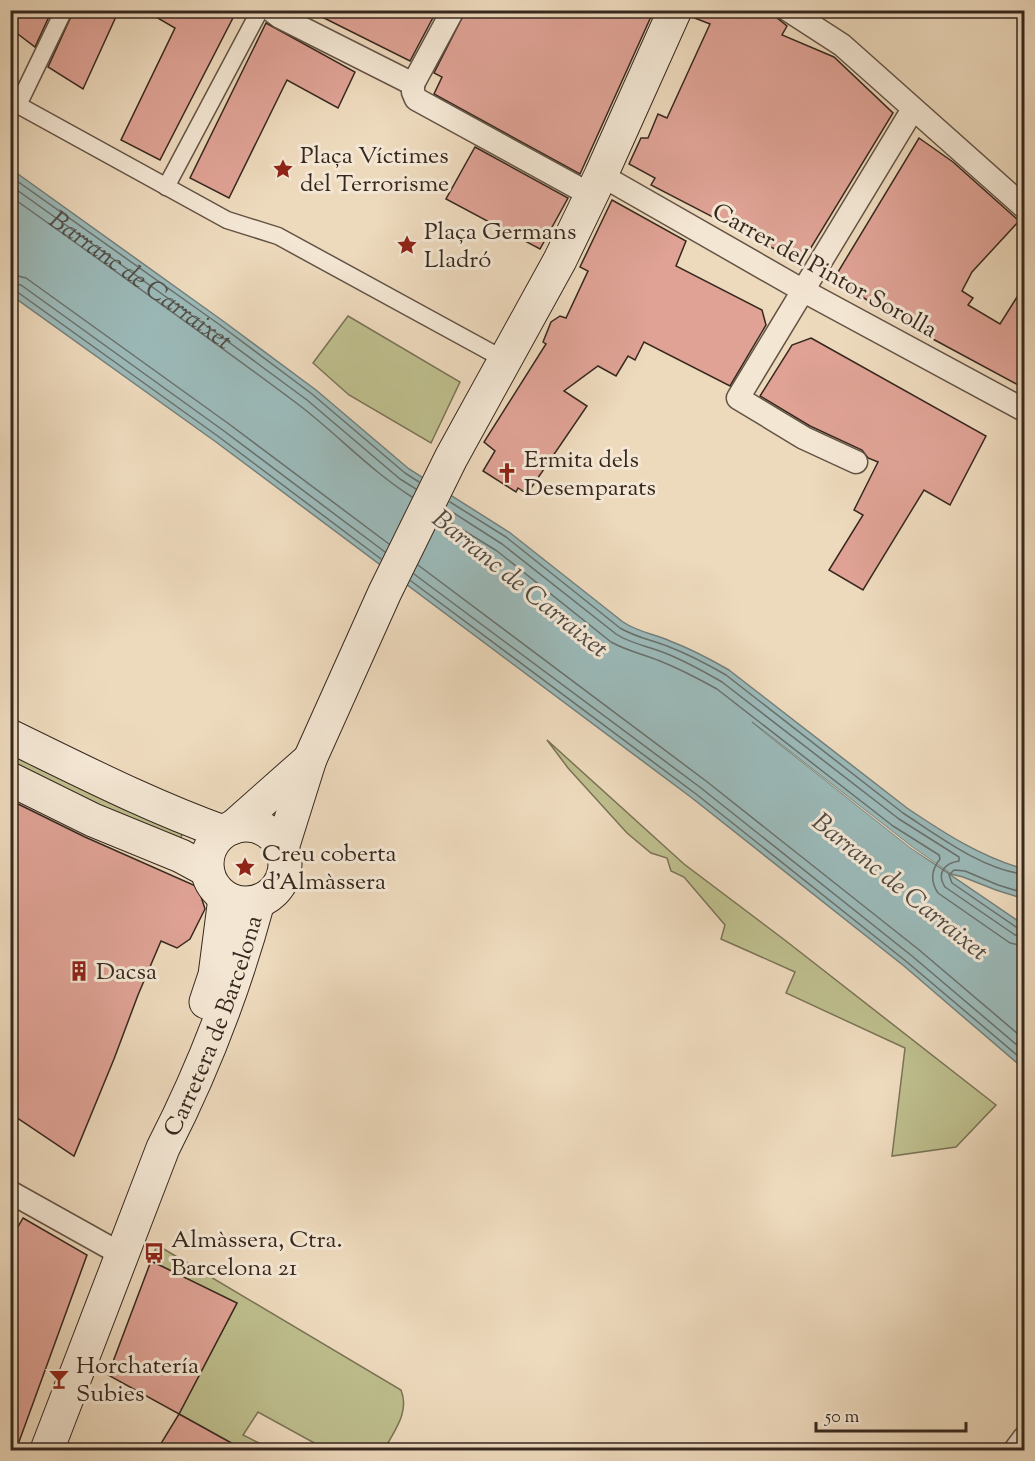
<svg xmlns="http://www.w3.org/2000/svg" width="1035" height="1461" font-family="'Sorts Mill Goudy',serif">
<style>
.green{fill:#bebe8d;stroke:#7a7356;stroke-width:1.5}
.water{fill:#9bb9b8;stroke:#737f7b;stroke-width:1.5}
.pier{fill:#edd9bc}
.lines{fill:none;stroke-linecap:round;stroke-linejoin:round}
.shore{stroke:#69706c;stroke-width:1.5}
.building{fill:#dfa295;stroke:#37281f;stroke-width:1.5}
.pedestrian-casing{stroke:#645446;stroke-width:19}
.minor-casing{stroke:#645446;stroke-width:25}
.secondary-casing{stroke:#37281f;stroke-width:35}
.pedestrian{stroke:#f3e6d3;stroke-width:16}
.minor{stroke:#f3e6d3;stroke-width:22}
.secondary{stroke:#f3e6d3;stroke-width:33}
.labels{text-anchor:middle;stroke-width:6;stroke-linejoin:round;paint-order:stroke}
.poi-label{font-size:24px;fill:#37281f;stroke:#f3e6d3;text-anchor:start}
.street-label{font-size:24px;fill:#37281f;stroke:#f3e6d3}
.water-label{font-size:26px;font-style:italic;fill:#504c45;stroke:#f3e6d3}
</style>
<rect width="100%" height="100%" fill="#edd9bc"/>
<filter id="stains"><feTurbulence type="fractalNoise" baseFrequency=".00333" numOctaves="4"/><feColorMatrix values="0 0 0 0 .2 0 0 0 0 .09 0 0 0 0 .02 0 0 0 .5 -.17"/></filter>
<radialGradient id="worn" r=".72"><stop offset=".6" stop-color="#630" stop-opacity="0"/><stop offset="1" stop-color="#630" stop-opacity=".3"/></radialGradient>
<g class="green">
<polygon points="348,316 460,382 431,443 349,395 313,363"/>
<polygon points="547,740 684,864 786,941 996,1105 956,1147 892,1156 905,1048 786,993 795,972 721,939 725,925 684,877 671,871 667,858 651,853 627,833 568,768"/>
<polygon points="11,746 185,829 179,841 11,765"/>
<path d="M157,1245L401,1390C410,1412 394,1431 384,1450H327L258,1412L243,1435L273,1450H244L179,1414L237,1303L151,1261Z"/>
</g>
<path class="water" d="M11,169L223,321L316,390L409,469L509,532L623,622C638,632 654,634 670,641C691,649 710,659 729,670L907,808C944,833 981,857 1024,869V899L996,890L963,877L951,874L912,847L752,722L911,848L1024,925V1069L904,966L692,798L216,442L11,295Z"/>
<polygon class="pier" points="752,722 912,847 951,874 911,848"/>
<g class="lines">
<g class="shore">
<polyline points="10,176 220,325 312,394 405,473 419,482"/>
<path id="s1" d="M10,185L215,332L307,400L400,479L416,489"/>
<path d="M10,196C107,265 204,334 299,405C337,434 371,471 412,497"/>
<polyline points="10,274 26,278 229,424 389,544"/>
<polyline points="10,283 21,285 224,431 385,552"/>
<polyline points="10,290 16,291 219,437 381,559"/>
<path d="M450,502L506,537L620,628C635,637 651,640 667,646C688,654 707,664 726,675L903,813C937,835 983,870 1024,874"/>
<path d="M446,508L502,544L616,634C631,644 648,646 665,653C685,661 703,671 722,682L899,819L959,857V861C945,863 936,873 945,887L1015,935L1024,937"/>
<path d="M442,517L497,551L611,642C627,651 643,654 660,661C680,669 699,679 717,689L893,826L939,855L940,859C931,870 930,881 938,893L1010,943L1024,946"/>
<polyline points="418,565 706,781 918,949 1024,1039"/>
<polyline points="414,574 701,788 912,956 1024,1051"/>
<polyline points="411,581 696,794 907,962 1024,1061"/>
<polyline points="1024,893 998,885 965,871 954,870 949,875 952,883 1019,929 1024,930"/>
</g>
</g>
<g class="building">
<polygon points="10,10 52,10 35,47 10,28"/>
<polygon points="74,10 119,10 83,89 48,67"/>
<polygon points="144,10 237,10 160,160 121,140 175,28"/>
<polygon points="308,10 437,10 410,61"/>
<polygon points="466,10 654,10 580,174 434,94 442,77 434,73"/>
<polygon points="693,10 775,10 776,17 787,26 782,35 834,57 893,113 809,251 794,259 651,185 655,178 629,164 641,138 648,138 658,114 667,118 710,24 692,17"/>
<polygon points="266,23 355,72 338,108 287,80 229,198 190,178"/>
<polygon points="919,138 953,162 1019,221 972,272 962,291 973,298 968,305 1000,324 1024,286 1024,388 931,338 842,285 838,272"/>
<polygon points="475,147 568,198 540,249 446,199"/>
<polygon points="612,200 686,241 676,266 762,310 766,325 730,386 644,342 635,360 628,356 616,376 598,366 564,391 587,406 527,494 518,488 516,492 483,471 495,451 484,442 546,344 543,342 551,322 560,316 566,318 588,271 580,267"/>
<polygon points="811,338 986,436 950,505 924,490 863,590 829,570 863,515 854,510 878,462 868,458 862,450 810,426 760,396 792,345"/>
<polygon points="10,800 85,837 198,887 205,909 190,939 177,948 161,941 138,995 114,1059 74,1156 10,1113"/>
<polygon points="23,1218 87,1255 16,1450 10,1450 10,1241"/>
<polygon points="151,1261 237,1303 179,1414 108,1375"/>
<polygon points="179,1414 244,1450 157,1450"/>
</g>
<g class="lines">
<g class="pedestrian-casing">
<g id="pedestrian">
<polyline points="64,10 18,105 227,220 278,236 505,360"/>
<polyline points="166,187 260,10"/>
</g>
</g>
<g class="minor-casing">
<g id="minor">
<polyline points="271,10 280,17 413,84"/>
<polyline points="788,10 842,45 1024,207"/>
<polyline points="413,84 413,92 416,99 591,195"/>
<polyline points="413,84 453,10"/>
<polyline points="601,175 802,290 1024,410"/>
<polyline points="856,462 804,438 738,398 913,109"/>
<polyline points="10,1192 121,1254"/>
<polyline points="1015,1450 1024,1438"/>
</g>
</g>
<g class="secondary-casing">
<g id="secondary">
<path d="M10,736C80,770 150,806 223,832"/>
<polyline points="10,779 93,820 181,856 207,870"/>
<circle cx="246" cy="864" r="39"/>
<polyline points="232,828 310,759"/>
<polyline points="282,848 310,759 385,592 451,458 560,260 601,175 675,10"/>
<polyline points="206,1002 215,975 225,898"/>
<path id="s2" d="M47,1450L163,1148C203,1070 235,987 258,902"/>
</g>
</g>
<use href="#pedestrian" class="pedestrian"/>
<use href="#minor" class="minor"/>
<use href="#secondary" class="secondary"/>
</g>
<defs>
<g id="sight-bare" transform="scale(1.62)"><path d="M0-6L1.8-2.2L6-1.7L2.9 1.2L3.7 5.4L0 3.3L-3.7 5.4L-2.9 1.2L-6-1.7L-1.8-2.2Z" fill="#8f2418" stroke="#f3e6d3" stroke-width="2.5" paint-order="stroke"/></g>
<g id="church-bare" transform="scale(1.62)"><path d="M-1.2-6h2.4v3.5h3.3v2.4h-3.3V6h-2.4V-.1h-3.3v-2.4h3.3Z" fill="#8f2418" stroke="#f3e6d3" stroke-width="2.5" paint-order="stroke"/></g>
<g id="building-bare" transform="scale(1.62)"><path d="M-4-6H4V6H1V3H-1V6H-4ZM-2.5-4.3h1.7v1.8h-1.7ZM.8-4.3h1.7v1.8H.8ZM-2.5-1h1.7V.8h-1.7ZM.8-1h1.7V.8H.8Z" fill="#8f2418" stroke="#f3e6d3" stroke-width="2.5" paint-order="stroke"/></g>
<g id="bus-bare" transform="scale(1.62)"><path d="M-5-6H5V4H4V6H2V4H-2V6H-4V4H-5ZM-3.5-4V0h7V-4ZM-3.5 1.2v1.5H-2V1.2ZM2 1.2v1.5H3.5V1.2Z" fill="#8f2418" stroke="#f3e6d3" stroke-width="2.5" paint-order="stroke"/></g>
<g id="bar-bare" transform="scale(1.62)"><path d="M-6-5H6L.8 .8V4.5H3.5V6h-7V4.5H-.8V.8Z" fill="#8f2418" stroke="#f3e6d3" stroke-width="2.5" paint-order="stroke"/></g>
</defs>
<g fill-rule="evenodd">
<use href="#sight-bare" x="283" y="169"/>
<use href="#sight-bare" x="407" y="245"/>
<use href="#church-bare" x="507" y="473"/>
<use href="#sight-bare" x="245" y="867"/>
<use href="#building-bare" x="79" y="971"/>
<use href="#bus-bare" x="154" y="1253"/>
<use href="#bar-bare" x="59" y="1379"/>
</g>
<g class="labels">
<g class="poi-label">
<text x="300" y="163">Plaça Víctimes<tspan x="300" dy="28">del Terrorisme</tspan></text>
<text x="424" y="239">Plaça Germans<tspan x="424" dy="28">Lladró</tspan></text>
<text x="524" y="467">Ermita dels<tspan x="524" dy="28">Desemparats</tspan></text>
<text x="262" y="861">Creu coberta<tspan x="262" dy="28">d'Almàssera</tspan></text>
<text x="96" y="979">Dacsa</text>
<text x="171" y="1247">Almàssera, Ctra.<tspan x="171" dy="28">Barcelona 21</tspan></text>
<text x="76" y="1373">Horchatería<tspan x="76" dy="28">Subies</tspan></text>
</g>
<g class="street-label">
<text transform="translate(825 270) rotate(29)" y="8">Carrer del Pintor Sorolla</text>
<text dy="8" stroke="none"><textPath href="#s2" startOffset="456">Carretera de Barcelona</textPath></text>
</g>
<g class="water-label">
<text dy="9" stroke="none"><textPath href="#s1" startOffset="162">Barranc de Carraixet</textPath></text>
<text transform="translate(521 583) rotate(39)" y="9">Barranc de Carraixet</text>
<text transform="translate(901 886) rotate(39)" y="9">Barranc de Carraixet</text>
</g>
</g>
<rect width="1035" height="1461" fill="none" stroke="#edd9bc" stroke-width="36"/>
<rect x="12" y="12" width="1011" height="1437" fill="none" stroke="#37281f" stroke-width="3"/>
<rect x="18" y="18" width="999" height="1425" fill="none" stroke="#37281f" stroke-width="1.5"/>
<path d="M816 1422v9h150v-9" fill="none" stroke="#37281f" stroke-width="3"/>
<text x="825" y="1422" font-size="18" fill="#37281f" stroke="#f3e6d3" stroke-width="4.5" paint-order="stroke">50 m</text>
<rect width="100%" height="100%" filter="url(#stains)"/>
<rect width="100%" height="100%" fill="url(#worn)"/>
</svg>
